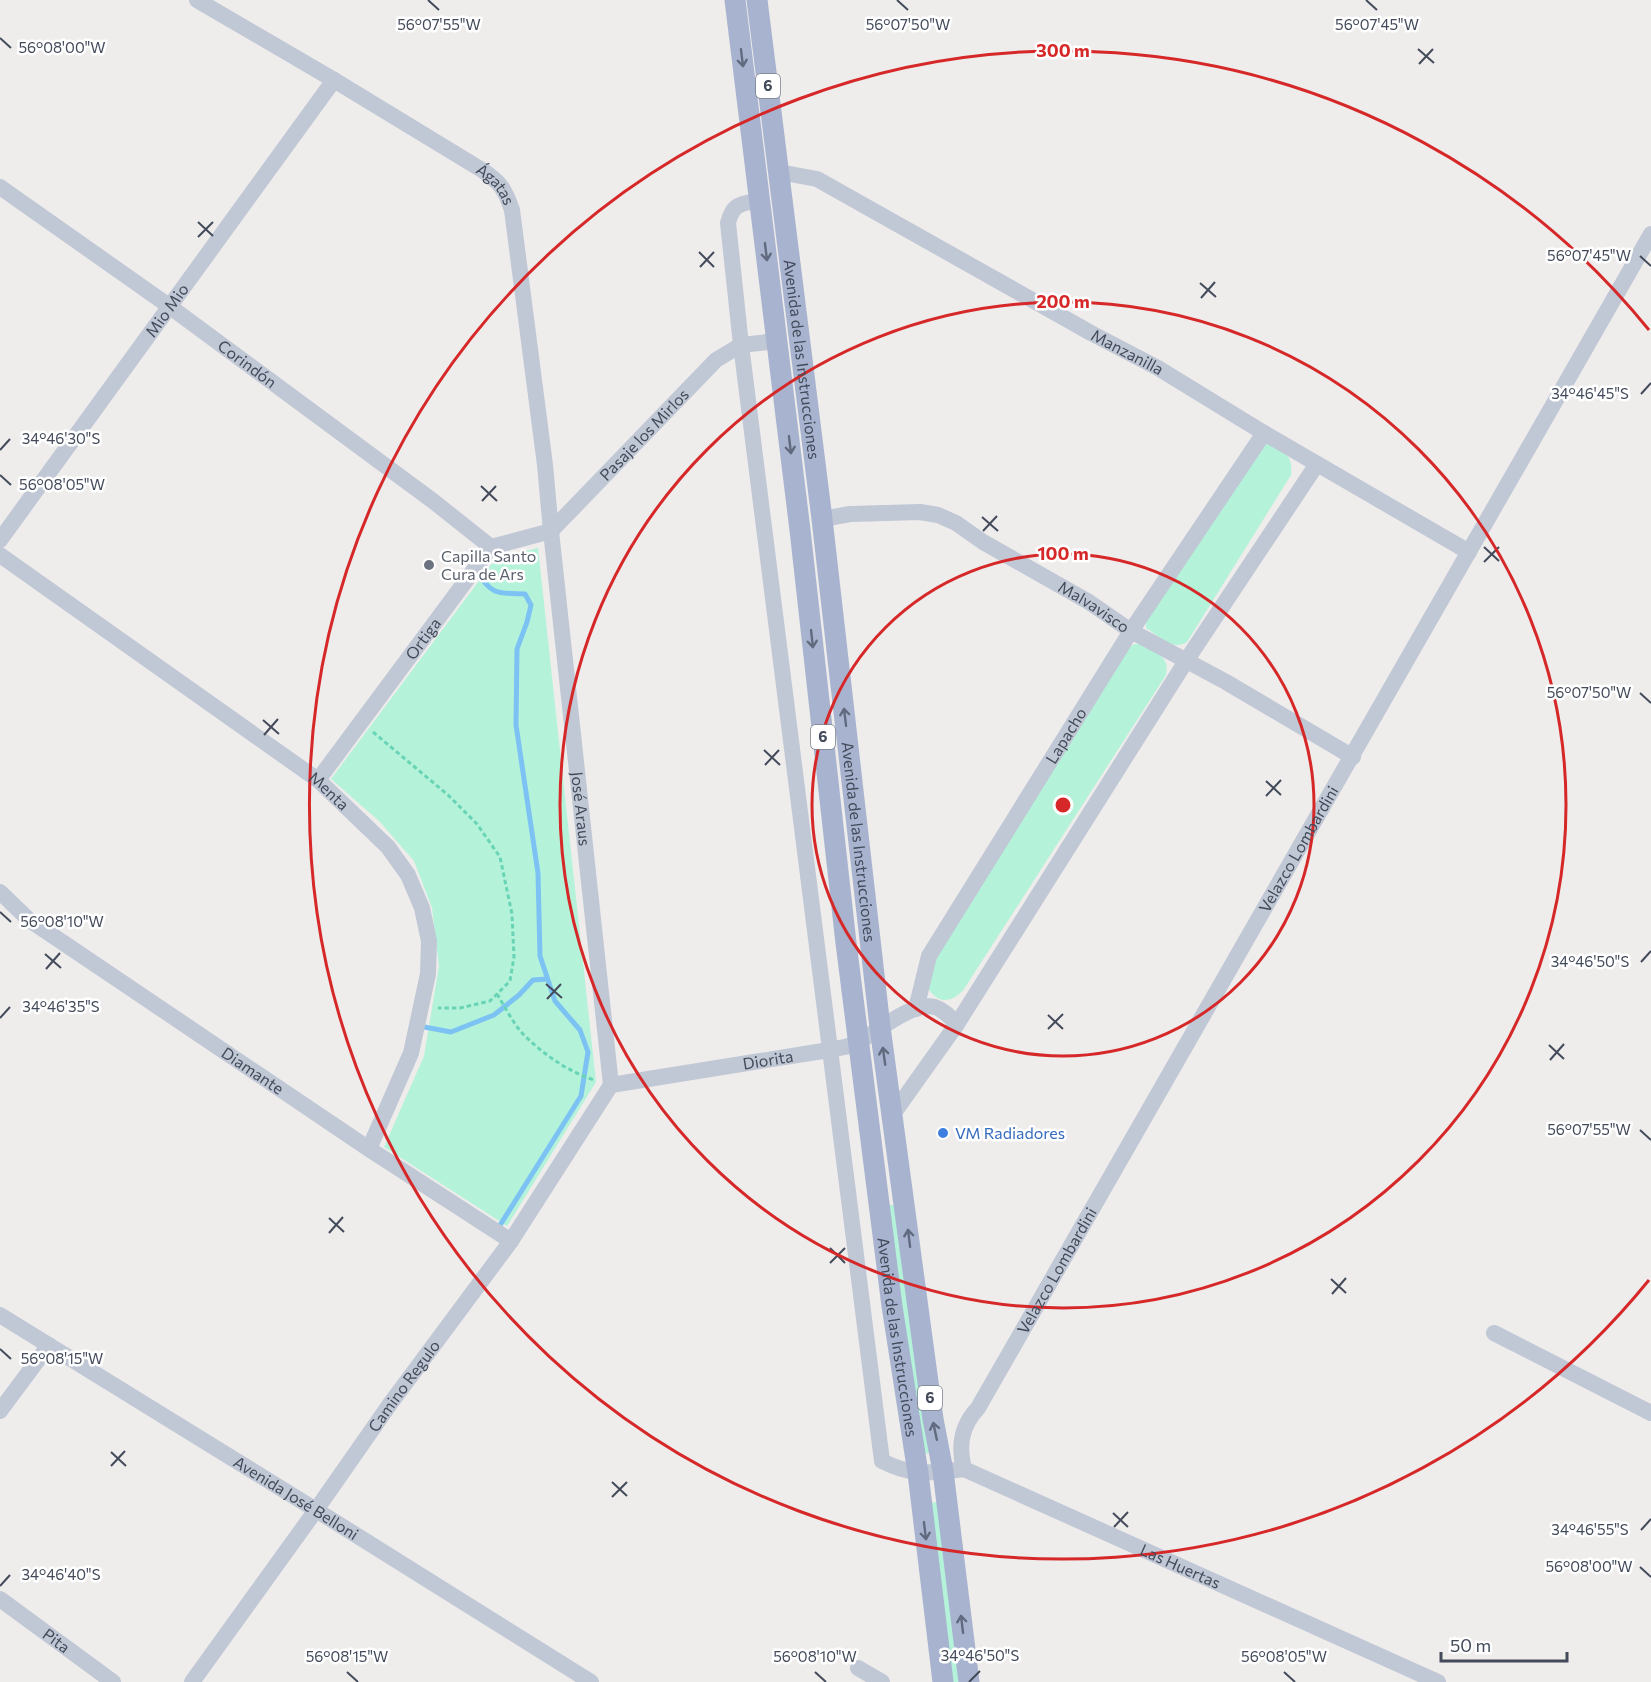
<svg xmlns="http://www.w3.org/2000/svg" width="1651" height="1682" font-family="Commissioner,sans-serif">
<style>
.green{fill:#b4f3d9}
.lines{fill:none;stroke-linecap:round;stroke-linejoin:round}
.stream{stroke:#7cc3f4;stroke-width:5}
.path{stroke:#69d4b5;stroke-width:3;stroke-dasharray:4.5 3;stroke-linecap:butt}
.minor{stroke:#c0c7d5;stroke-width:16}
.major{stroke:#a8b4cf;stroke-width:21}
.oneway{stroke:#616a7e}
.ticks{fill:none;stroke:#434b5b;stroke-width:2}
.ring{fill:none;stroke:#d62828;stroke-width:3}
.worship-dot{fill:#6b7280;stroke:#fff;stroke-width:2}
.shop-dot{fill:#3f7fe0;stroke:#fff;stroke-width:2}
.labels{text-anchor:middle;stroke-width:5;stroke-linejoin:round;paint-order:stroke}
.shield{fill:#fff;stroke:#7b818c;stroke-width:1.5}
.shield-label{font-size:15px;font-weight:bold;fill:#434b5b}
.street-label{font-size:16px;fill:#434b5b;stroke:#fff}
.worship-label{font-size:16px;fill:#5b616d;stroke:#fff;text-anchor:start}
.shop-label{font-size:16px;fill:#366cbe;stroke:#fff;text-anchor:start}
.ticks-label{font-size:15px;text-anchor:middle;fill:#434b5b;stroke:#fff;stroke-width:5;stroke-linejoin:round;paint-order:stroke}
.centre{fill:#d62828;stroke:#fff;stroke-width:3}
.ring-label{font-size:18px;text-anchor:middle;font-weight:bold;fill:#d62828;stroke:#fff;stroke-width:5;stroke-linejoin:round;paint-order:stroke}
</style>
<rect width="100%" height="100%" fill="#efecec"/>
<g class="green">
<path d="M1268,443C1285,453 1293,454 1291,475L1187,642C1173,652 1158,635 1146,628V622L1250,452Z"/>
<polygon points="538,548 596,1082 507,1226 384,1147 424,1056 439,966 432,908 414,861 379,821 331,779 496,558"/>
<path d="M1135,644C1143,643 1161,653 1165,661C1167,665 1167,670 1166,675L964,989C953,1002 940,1005 929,990L932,963L1130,647Z"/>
<polygon points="888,1205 894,1205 929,1452 928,1454 923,1452"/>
<polygon points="937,1502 960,1682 951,1682 930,1503"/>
</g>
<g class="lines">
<g class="stream">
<path d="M477,572C492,596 499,593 525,594L531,605L527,622L517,649L516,725L538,873L540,956L555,1001L580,1030L588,1052L581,1096L497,1230"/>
<polyline points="419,1026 451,1032 494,1015 519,995 533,980 547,979"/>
</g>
<g class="path">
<polyline points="373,732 448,795 477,824 500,857 512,914 514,957 510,981 490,1001 460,1008 438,1008"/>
<path d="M497,994C505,1007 513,1023 523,1034C543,1054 567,1071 594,1080"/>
</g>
<g class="minor">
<path id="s1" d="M197,0L334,80L482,170C500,182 505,189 512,210L545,465L551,531L611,1085"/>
<path id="s2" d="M779,172L817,179L1091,333L1158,368L1264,433L1469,552"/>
<path id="s3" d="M0,187L169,306L433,501L491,547"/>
<path id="s4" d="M760,200C741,204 733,203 728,223L741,345L882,1461C913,1477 930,1473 964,1469L1438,1682"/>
<path id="s5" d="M822,519L850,514L920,512L938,515L956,523L983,542L1089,602L1131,631L1226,682L1353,757"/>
<path id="s6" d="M551,531L716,360L741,345L777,341"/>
<path id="s7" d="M0,540L334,80"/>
<path id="s8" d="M0,555L318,780L388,847L408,875L422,908L429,941L428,974L411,1053L369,1149"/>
<path id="s9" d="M318,780L491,547L551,531"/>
<path id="s10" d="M0,892L28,919L369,1149L511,1241"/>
<path id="s11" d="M916,1009L929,956L1131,631L1264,433"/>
<path id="s12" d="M611,1085L829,1050C839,1048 852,1047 860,1041C878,1031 913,1001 935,1007C944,1010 950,1017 957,1024"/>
<polyline points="893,1114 957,1024 1186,661 1317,464"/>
<path id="s13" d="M0,1315L316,1510L591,1682"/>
<polyline points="1494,1333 1651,1413"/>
<polyline points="0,1411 49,1345"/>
<path id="s14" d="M964,1469C958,1446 961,1426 978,1408L1651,234"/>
<path id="s15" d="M0,1599L113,1682"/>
<polyline points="858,1668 882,1682"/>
<path id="s16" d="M192,1682L316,1510L390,1404L511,1241L611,1085"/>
</g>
<g class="major">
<path id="s17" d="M735,0L800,530L846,943L892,1306L918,1473L943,1682"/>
<path id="s18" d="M757,0L822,519L880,1027L933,1419L943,1471L969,1682"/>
</g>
</g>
<defs><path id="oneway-shaft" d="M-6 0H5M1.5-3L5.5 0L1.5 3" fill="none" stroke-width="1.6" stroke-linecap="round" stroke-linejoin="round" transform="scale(1.5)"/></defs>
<g class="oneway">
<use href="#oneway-shaft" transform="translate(742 58) rotate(83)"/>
<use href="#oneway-shaft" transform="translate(766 252) rotate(83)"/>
<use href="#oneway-shaft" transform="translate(790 445) rotate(83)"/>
<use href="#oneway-shaft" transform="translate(812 639) rotate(84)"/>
<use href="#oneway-shaft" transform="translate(845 717) rotate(-97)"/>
<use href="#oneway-shaft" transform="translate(884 1056) rotate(-98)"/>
<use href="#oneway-shaft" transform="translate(909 1238) rotate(-97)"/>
<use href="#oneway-shaft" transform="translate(935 1431) rotate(-102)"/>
<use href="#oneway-shaft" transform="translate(925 1531) rotate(83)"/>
<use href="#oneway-shaft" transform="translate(962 1624) rotate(-97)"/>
</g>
<path class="ticks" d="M428,0L439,10M897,0L908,10M1366,0L1377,10M0,38L11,48M1418,49L1434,63M1419,64L1433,49M198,222L213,236M198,237L213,222M699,252L714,267M1640,256L1651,266M700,267L714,252M1200,283L1216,297M1201,298L1215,282M1641,394L1651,383M0,450L10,439M0,475L11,485M481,486L497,501M482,501L496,486M982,517L998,531M983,531L997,516M1484,547L1499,561M1484,562L1499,547M1640,693L1651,703M263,720L279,734M264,735L278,719M764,750L780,765M765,765L779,750M1266,781L1281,795M1266,796L1281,780M0,912L11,922M45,954L61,968M1641,962L1651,951M46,969L60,953M546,984L562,998M547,999L561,984M1048,1015L1063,1029M0,1018L10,1007M1048,1029L1063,1014M1549,1045L1564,1059M1550,1060L1564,1044M1640,1130L1651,1140M329,1218L344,1232M329,1233L343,1217M830,1248L845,1263M830,1263L845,1248M1331,1279L1346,1293M1332,1294L1346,1278M0,1349L11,1359M111,1452L126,1466M111,1466L125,1451M612,1482L627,1496M612,1497L627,1482M1113,1513L1128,1527M1114,1527L1128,1512M1641,1530L1651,1519M1640,1567L1651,1577M0,1586L10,1575M347,1672L358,1682M815,1672L826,1682M1284,1672L1295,1682M969,1682L980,1671"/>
<g class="ring">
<circle cx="1063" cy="805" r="251"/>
<circle cx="1063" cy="805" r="503"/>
<path d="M1649 1280A754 754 0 1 1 1649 330"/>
</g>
<circle class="worship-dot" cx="429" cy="565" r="6"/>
<circle class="shop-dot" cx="943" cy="1133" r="6"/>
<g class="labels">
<g class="shield">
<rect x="756" y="74" width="24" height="24" rx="4.5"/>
<rect x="811" y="725" width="24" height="24" rx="4.5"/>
<rect x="918" y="1386" width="24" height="24" rx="4.5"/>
</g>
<g class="shield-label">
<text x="768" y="91">6</text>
<text x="823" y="742">6</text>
<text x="930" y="1403">6</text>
</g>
<g class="street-label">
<text dy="6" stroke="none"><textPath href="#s1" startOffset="352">Ágatas</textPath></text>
<text dy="6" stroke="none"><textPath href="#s7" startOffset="284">Mio Mio</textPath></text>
<text dy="6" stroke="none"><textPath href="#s2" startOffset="394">Manzanilla</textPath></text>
<text dy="6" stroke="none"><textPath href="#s18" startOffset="362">Avenida de las Instrucciones</textPath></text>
<text dy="6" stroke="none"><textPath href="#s3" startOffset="304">Corindón</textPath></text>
<text dy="6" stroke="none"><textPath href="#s6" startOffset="134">Pasaje los Mirlos</textPath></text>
<text dy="6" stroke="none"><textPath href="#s5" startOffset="298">Malvavisco</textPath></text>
<text dy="6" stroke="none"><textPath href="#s9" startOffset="176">Ortiga</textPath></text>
<text dy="6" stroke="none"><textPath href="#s11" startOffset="314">Lapacho</textPath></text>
<text dy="6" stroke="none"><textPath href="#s8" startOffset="405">Menta</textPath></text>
<text dy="6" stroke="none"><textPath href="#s1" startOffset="986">José Araus</textPath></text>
<text dy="6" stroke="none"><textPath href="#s18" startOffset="848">Avenida de las Instrucciones</textPath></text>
<text dy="6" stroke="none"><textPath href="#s14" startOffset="710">Velazco Lombardini</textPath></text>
<text dy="6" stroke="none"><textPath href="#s12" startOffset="159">Diorita</textPath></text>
<text dy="6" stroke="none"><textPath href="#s10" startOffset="310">Diamante</textPath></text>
<text dy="6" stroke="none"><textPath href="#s14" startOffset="224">Velazco Lombardini</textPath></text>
<text dy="6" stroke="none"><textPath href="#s17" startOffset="1347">Avenida de las Instrucciones</textPath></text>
<text dy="6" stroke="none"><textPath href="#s16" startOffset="364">Camino Regulo</textPath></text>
<text dy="6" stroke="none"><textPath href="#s13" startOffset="348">Avenida José Belloni</textPath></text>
<text dy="6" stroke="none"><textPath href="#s4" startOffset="1612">Las Huertas</textPath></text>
<text dy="6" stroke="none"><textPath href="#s15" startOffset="70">Pita</textPath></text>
</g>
<g class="worship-label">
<text x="441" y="562">Capilla Santo<tspan x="441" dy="18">Cura de Ars</tspan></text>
</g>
<g class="shop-label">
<text x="955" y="1139">VM Radiadores</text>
</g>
</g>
<g class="ticks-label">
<text x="439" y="30">56°07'55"W</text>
<text x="908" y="30">56°07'50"W</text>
<text x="1377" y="30">56°07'45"W</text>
<text x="62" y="53">56°08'00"W</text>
<text x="1589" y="261">56°07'45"W</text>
<text x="1590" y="399">34°46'45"S</text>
<text x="61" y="444">34°46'30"S</text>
<text x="62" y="490">56°08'05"W</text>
<text x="1589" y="698">56°07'50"W</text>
<text x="62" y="927">56°08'10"W</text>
<text x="1590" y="967">34°46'50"S</text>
<text x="61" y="1012">34°46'35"S</text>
<text x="1589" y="1135">56°07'55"W</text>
<text x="62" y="1364">56°08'15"W</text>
<text x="1590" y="1535">34°46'55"S</text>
<text x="1589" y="1572">56°08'00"W</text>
<text x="61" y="1580">34°46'40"S</text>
<text x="980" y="1661">34°46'50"S</text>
<text x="347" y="1662">56°08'15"W</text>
<text x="815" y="1662">56°08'10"W</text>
<text x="1284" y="1662">56°08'05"W</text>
</g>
<circle cx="1063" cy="805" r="9" class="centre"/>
<g class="ring-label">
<text x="1063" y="57">300 m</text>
<text x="1063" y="308">200 m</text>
<text x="1063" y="560">100 m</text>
</g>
<path d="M1441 1652v9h126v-9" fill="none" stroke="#434b5b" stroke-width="3"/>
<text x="1450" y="1652" font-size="18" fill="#434b5b" stroke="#ffffff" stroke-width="4.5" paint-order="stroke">50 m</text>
</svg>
